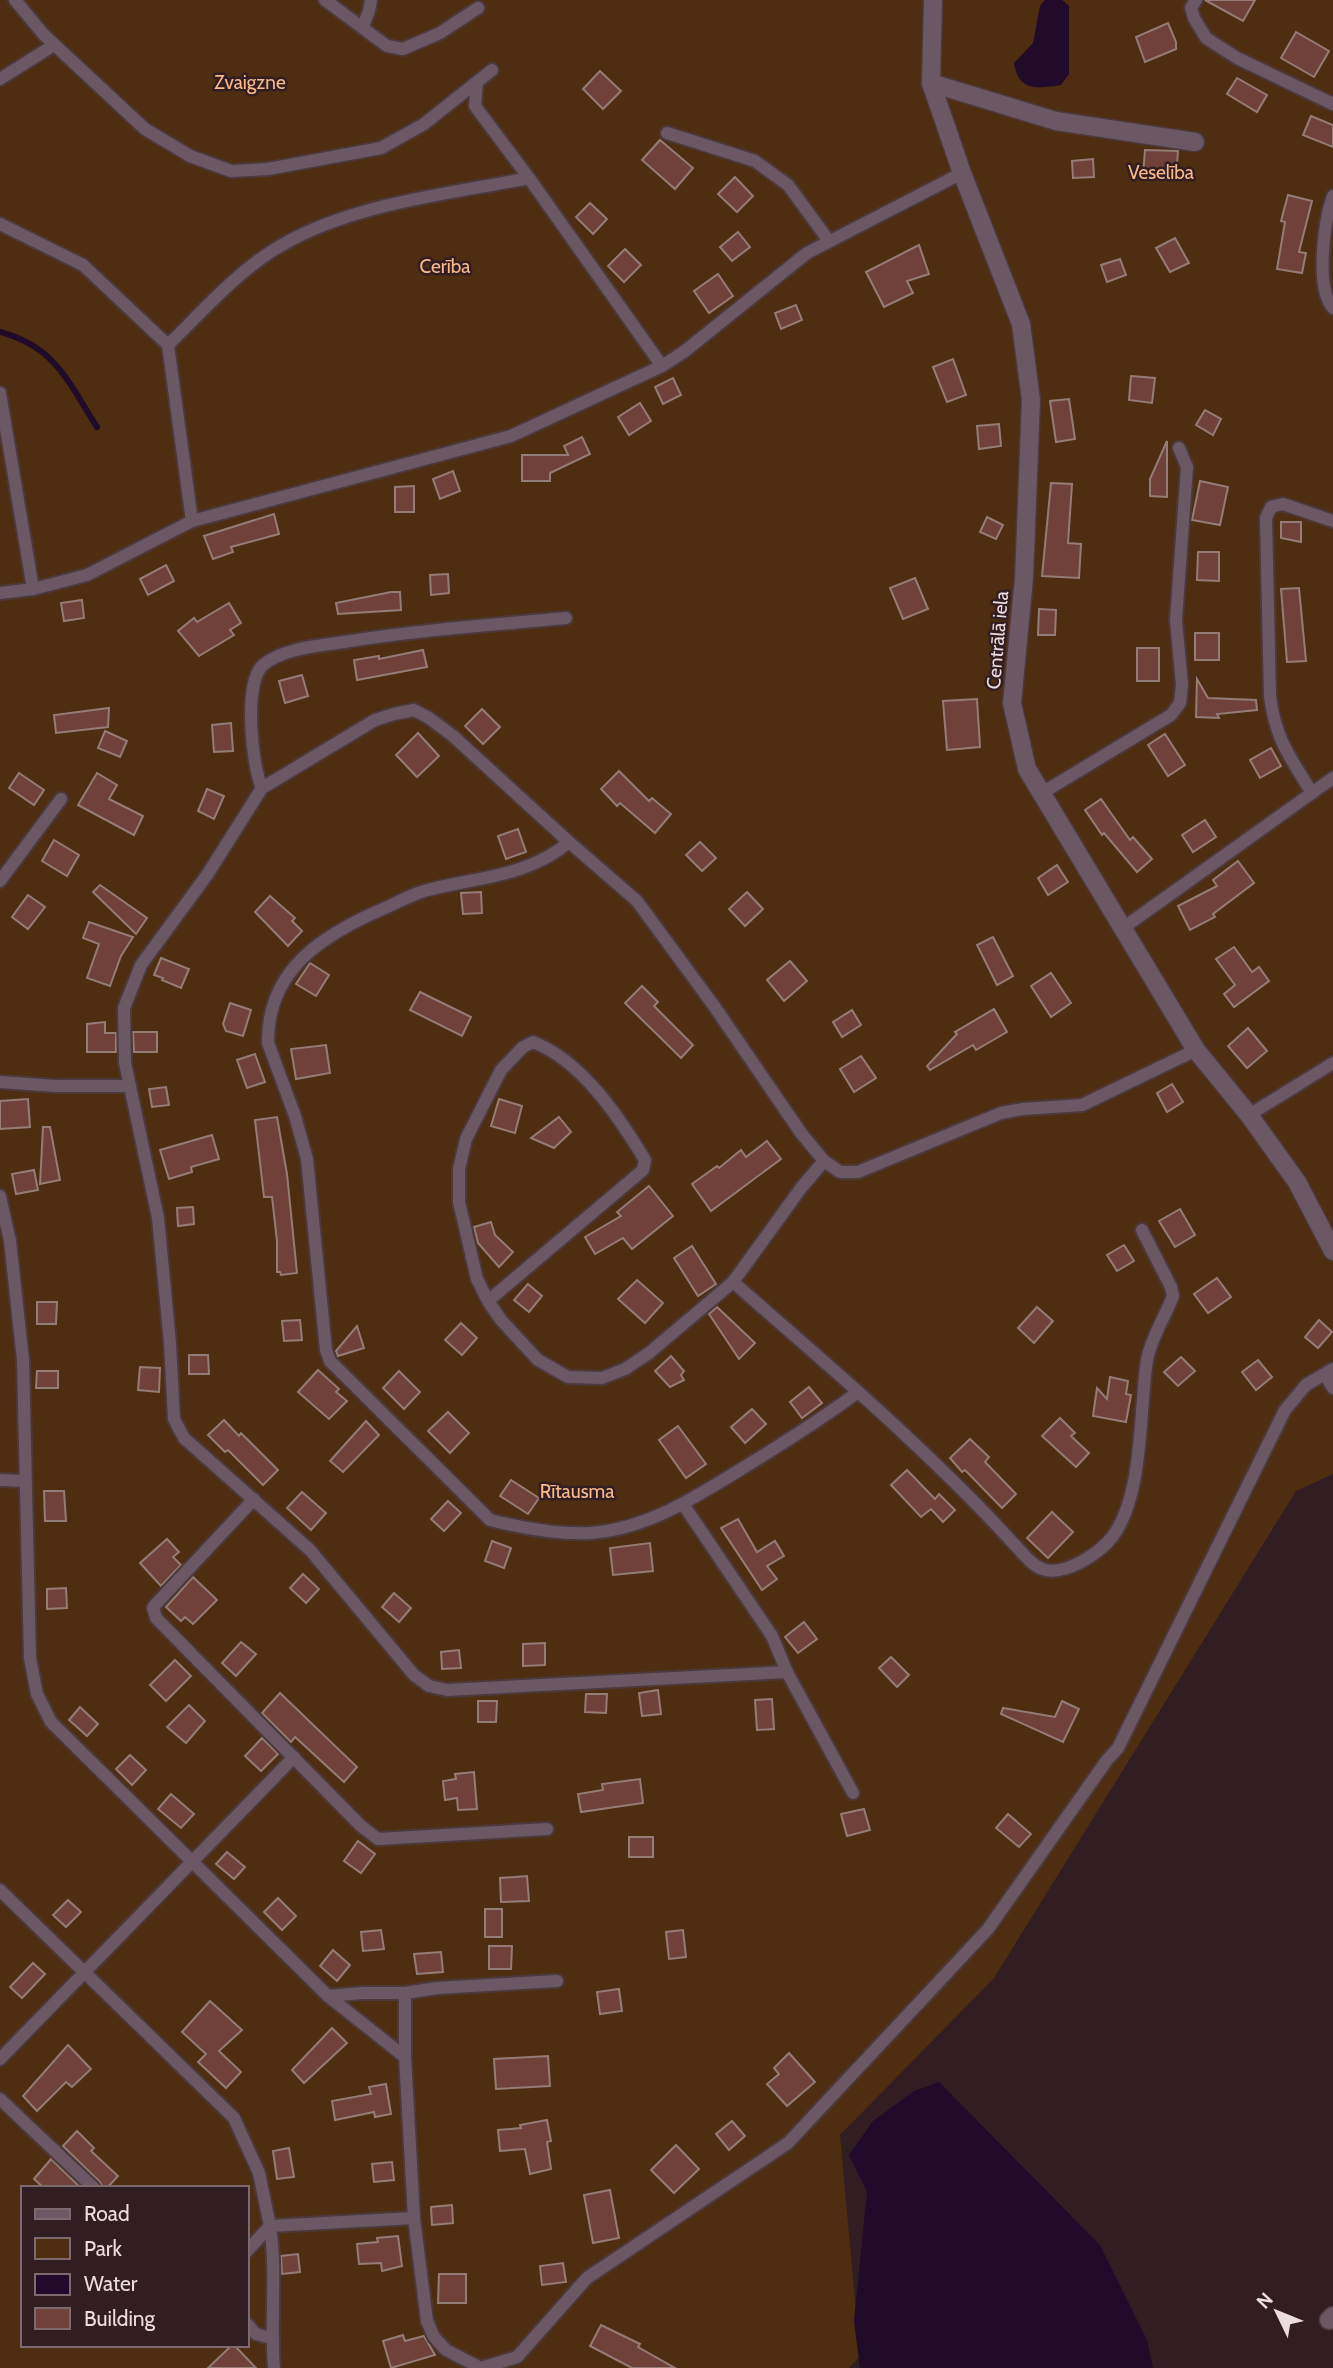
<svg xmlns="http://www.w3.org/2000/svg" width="1333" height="2368" font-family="Cabin,sans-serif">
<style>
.green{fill:#4f2d10;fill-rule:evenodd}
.water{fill:#210a2a}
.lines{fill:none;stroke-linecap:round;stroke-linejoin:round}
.stream{stroke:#210a2a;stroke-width:6}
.building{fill:#704138;stroke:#947c77;stroke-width:2}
.service-casing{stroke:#4c393c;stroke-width:16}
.minor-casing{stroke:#4c393c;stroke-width:21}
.tertiary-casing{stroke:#4c393c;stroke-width:21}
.service{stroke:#6b5864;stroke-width:12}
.minor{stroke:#6b5864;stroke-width:18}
.tertiary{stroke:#6b5864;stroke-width:18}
.labels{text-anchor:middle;stroke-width:5;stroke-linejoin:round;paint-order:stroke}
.park-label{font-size:19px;fill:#f9b989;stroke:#321e22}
.street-label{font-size:19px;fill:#ebdddf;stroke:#321e22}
</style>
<rect width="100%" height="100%" fill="#321e22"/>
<path class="green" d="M0,0H1333V1474L1296,1491L994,1978L840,2135L860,2356L849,2368H0ZM23,2188H247V2345H23Z"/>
<g class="water">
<path d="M1045,0H1062L1069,6V74L1061,85C1037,89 1018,91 1014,63L1033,43L1040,6Z"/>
<polygon points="939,2082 1100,2245 1147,2340 1153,2368 860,2368 854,2321 867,2192 849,2155 873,2121 914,2091"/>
</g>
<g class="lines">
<path class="stream" d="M0,332C56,347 68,382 97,427"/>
</g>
<g class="building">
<polygon points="1205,0 1255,0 1243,21"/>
<polygon points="1168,23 1176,42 1176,49 1145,62 1136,37"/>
<polygon points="1296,32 1329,51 1314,77 1281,58"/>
<polygon points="600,71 621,91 603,109 583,89"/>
<polygon points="1237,78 1267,95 1257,112 1227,94"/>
<polygon points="1311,116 1333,125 1333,147 1303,135"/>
<polygon points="660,140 693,168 675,189 642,160"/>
<polygon points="1145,150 1178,151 1176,177 1143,175"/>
<polygon points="1093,159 1094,177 1073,178 1072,161"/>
<polygon points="735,177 753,196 737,212 718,194"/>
<polygon points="1288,195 1312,201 1299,252 1306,253 1302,273 1277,269 1285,222 1281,221"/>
<polygon points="590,203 607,219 593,234 576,217"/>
<polygon points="738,232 750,247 732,261 720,247"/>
<polygon points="1175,238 1189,263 1170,272 1156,248"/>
<polygon points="919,245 929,274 907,281 913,293 884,307 866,272"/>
<polygon points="625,249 641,265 624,282 608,266"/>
<polygon points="1120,259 1126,275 1107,282 1101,265"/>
<polygon points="718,274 733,296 709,313 694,291"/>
<polygon points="796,305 802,320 781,329 775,313"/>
<polygon points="953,359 966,395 947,402 933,367"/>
<polygon points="1131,376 1155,378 1152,403 1129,400"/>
<polygon points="673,378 681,395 663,404 655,387"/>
<polygon points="1069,399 1075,439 1056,442 1050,401"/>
<polygon points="640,403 651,421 629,435 618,417"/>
<polygon points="1205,410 1221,419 1213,435 1196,425"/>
<polygon points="999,424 1001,446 979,449 977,426"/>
<polygon points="582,437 590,454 550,473 550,481 522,481 522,455 568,455 564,446"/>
<polygon points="1167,441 1167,497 1150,496 1150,479"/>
<polygon points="453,471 460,491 440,499 433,479"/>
<polygon points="1200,481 1228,487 1220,525 1192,520"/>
<polygon points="1051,483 1072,484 1068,543 1081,544 1079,578 1042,576"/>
<polygon points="414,486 414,512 395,512 395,487"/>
<polygon points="274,514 279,534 231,547 233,552 213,559 204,536"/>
<polygon points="987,517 1003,525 996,539 980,532"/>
<polygon points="1281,522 1301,522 1301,542 1281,538"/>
<polygon points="1198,552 1219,552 1219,581 1197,580"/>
<polygon points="166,565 174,581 148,595 140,579"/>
<polygon points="448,574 449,593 431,595 430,575"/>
<polygon points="915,578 928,609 903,619 890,588"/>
<polygon points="1299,588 1306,661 1287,662 1281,589"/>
<polygon points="391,592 400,592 401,610 338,614 336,603"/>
<polygon points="82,600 84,618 64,621 61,603"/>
<polygon points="229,603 241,623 230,630 234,635 199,656 178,631 194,618 197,622"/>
<polygon points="1039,609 1056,610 1055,635 1038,635"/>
<rect x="1195" y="633" width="24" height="27"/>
<rect x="1137" y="648" width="22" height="33"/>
<polygon points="423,650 427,667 357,680 354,660 379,656 379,659"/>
<polygon points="302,675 308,696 285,703 279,681"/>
<polygon points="1197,679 1208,698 1256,700 1257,710 1217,714 1219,718 1196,717"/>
<polygon points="977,699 980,747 947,750 943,701"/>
<polygon points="109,708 108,727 56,733 54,715"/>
<polygon points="482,709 500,727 483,744 465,726"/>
<polygon points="231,723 233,751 214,752 212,725"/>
<polygon points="105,731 127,741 120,757 98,748"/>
<polygon points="418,733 439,756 417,777 396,755"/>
<polygon points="1165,734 1185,765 1168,776 1148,745"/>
<polygon points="1271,748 1281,766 1260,778 1250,760"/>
<polygon points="619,771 649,801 652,798 671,814 655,833 620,803 617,806 601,789"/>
<polygon points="19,773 44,790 34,805 9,788"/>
<polygon points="97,773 117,785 109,799 143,816 134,835 78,805"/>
<polygon points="207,789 224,796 214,819 198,811"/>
<polygon points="1101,799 1130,840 1133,837 1152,859 1137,872 1104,833 1102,835 1085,810"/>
<polygon points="1205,820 1216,837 1193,852 1182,835"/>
<polygon points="518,829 526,852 506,859 498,836"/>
<polygon points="54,840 79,855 67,876 42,861"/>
<polygon points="700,842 716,858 702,871 686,855"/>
<polygon points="1238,861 1254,883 1213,914 1215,917 1190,930 1178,906 1217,886 1213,880"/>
<polygon points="1057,865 1068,882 1048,895 1038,878"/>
<polygon points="100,885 147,918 136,934 93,892"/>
<polygon points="481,892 482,913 463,914 461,893"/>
<polygon points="747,892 763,909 745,926 729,909"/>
<polygon points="28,895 45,907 28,929 12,917"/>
<polygon points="270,896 295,918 292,921 302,931 288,946 255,912"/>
<polygon points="89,922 133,937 121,956 110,986 87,978 99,944 83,938"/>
<polygon points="993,937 1013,976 997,985 977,945"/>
<polygon points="1234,947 1252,972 1259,967 1269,981 1234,1007 1224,994 1235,985 1216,959"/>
<polygon points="161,958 189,969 181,988 162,980 163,978 154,975"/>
<polygon points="790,961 807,981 784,1001 767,980"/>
<polygon points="310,963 329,975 316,996 296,984"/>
<polygon points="1051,973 1071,1003 1051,1017 1031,986"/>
<polygon points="642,986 658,1002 654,1006 693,1045 681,1058 625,1003"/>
<polygon points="420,992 471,1017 462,1036 410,1010"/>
<polygon points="230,1003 251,1010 243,1036 226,1031 223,1024"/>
<polygon points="994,1009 1007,1032 976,1050 973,1045 930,1070 927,1066 957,1034 955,1032"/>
<polygon points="852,1010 861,1025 842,1037 833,1022"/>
<polygon points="105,1022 105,1033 116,1033 116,1052 87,1052 87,1024"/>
<polygon points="1248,1028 1267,1051 1247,1068 1228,1046"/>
<polygon points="133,1032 157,1032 157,1052 134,1052"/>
<polygon points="326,1045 330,1073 296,1079 291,1049"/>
<polygon points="255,1054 265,1082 247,1088 237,1060"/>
<polygon points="861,1056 876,1078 854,1092 840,1069"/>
<polygon points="1172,1084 1183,1102 1167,1112 1157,1093"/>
<polygon points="166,1087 169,1105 152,1107 149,1089"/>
<polygon points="28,1099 30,1127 0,1129 0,1101"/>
<polygon points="499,1099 522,1106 515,1133 491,1126"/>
<polygon points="277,1117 287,1174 297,1273 281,1275 280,1272 277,1272 277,1241 272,1197 264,1197 255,1120"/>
<polygon points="559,1117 571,1132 554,1148 531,1138"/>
<polygon points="43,1127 50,1127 60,1180 40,1184"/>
<polygon points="212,1135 219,1159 191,1167 192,1172 169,1179 160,1150"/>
<polygon points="767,1141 781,1159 711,1211 692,1184 717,1166 719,1168 741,1150 746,1157"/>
<polygon points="34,1170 38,1190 16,1194 12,1174"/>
<polygon points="649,1186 673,1216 632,1249 623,1238 595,1254 585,1237 621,1216 617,1212"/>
<polygon points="193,1207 194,1224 178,1226 177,1208"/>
<polygon points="1180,1209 1195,1235 1175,1247 1159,1221"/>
<polygon points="491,1222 495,1235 513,1252 499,1267 478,1243 474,1227"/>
<polygon points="1124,1245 1134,1261 1117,1271 1107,1255"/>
<polygon points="692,1246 716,1284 698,1296 674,1258"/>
<polygon points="1217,1278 1231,1297 1208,1313 1194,1294"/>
<polygon points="637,1280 663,1303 645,1323 618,1299"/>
<polygon points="528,1284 542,1296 529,1312 514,1300"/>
<polygon points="37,1302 57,1302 56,1324 37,1324"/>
<polygon points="717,1307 755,1343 739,1359 709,1314"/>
<polygon points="1037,1307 1053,1321 1034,1343 1018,1328"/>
<polygon points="300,1320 302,1340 284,1341 282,1321"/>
<polygon points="1319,1320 1332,1332 1318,1348 1305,1337"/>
<polygon points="461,1323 477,1338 462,1355 445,1340"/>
<polygon points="357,1326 364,1348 338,1356 336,1351"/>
<polygon points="189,1355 208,1355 209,1374 189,1374"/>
<polygon points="671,1356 684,1371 681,1375 684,1380 670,1387 655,1371"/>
<polygon points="1181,1357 1195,1371 1178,1386 1164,1372"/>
<polygon points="1258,1360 1272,1377 1256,1390 1242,1372"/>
<polygon points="140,1367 160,1368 159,1392 138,1390"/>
<polygon points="318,1370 339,1389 336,1392 347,1401 329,1419 298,1392"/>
<polygon points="37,1371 58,1371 58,1388 36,1388"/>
<polygon points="399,1371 420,1392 404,1409 383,1388"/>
<polygon points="1110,1377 1128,1381 1126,1394 1131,1395 1126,1422 1093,1416 1097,1388 1107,1399"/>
<polygon points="809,1387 822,1403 802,1418 790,1402"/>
<polygon points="752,1409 766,1424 745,1443 731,1427"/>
<polygon points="448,1412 469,1433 450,1453 428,1431"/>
<polygon points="1060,1418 1075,1433 1071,1436 1089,1453 1076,1467 1042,1436"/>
<polygon points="224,1420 239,1436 241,1433 278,1470 263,1485 228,1450 225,1452 208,1435"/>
<polygon points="366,1421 379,1435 343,1472 330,1461"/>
<polygon points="678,1426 706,1464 686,1478 659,1440"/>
<polygon points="970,1439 989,1457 985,1462 1016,1494 1002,1508 965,1470 962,1472 950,1458"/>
<polygon points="907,1470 935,1499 939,1494 955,1510 943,1522 931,1509 921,1517 891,1485"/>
<polygon points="511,1480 539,1498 528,1514 500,1496"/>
<polygon points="44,1491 64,1491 66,1521 45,1521"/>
<polygon points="302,1492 326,1513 311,1530 287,1508"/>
<polygon points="448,1501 461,1513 444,1531 431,1519"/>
<polygon points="1052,1512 1073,1532 1048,1558 1027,1538"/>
<polygon points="738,1519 757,1552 775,1541 784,1556 767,1566 777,1579 762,1590 721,1528"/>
<polygon points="167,1539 179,1552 173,1557 181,1565 161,1586 140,1563"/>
<polygon points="492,1541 511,1548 504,1568 485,1561"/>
<polygon points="650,1543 653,1571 613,1575 610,1548"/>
<polygon points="303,1574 319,1589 306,1603 290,1588"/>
<polygon points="193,1577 217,1600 193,1624 185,1617 181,1621 166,1607"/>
<polygon points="66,1588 67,1608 47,1609 47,1589"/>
<polygon points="394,1593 411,1608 399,1622 382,1607"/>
<polygon points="804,1622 817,1639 798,1653 785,1637"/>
<polygon points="241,1642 256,1654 236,1676 222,1663"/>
<polygon points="545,1643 545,1665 523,1666 523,1644"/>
<polygon points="459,1650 461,1668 442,1669 441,1652"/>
<polygon points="891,1657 909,1675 897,1687 879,1668"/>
<polygon points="175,1660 191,1676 166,1701 150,1685"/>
<polygon points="658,1690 661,1714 642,1716 639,1693"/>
<polygon points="280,1693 357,1767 344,1782 295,1737 291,1742 262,1713"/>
<polygon points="586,1694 607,1694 606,1713 585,1712"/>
<polygon points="772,1699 774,1729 757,1730 755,1700"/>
<polygon points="478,1701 497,1701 496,1722 478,1722"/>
<polygon points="1062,1701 1079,1709 1063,1742 1001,1714 1003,1708 1055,1717"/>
<polygon points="189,1705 205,1721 186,1743 167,1727"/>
<polygon points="80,1707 98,1724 87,1736 69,1720"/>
<polygon points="262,1738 278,1754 261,1771 245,1756"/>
<polygon points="130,1755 146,1770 132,1785 116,1769"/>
<polygon points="474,1772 477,1809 458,1810 457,1798 445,1800 443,1781 456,1779 455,1774"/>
<polygon points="640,1779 643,1803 581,1812 578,1794 603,1790 602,1784"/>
<polygon points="171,1794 194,1814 181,1828 158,1809"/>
<polygon points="864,1809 870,1830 847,1836 841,1814"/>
<polygon points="1008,1814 1031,1834 1019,1847 996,1828"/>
<rect x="629" y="1837" width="24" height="20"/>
<polygon points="358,1841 375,1854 361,1873 344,1861"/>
<polygon points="227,1852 245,1867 234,1879 216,1864"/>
<polygon points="527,1876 529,1901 501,1902 500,1878"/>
<polygon points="278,1898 296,1916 282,1930 264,1912"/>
<polygon points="68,1900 81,1912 66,1927 53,1915"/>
<rect x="485" y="1909" width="17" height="28"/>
<polygon points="381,1930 384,1949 363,1951 361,1932"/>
<polygon points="683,1930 686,1957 669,1959 666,1932"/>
<polygon points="489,1946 512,1946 511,1969 489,1969"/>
<polygon points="333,1950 350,1965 337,1981 320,1966"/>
<polygon points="441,1952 443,1972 417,1974 414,1954"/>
<polygon points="33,1963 45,1974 22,1998 10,1987"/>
<polygon points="619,1989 622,2011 600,2014 597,1992"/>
<polygon points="210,2001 242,2030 219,2051 241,2072 226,2088 198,2062 206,2054 182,2032"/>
<polygon points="332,2028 347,2043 304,2083 292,2070"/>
<polygon points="68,2045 91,2069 72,2087 66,2082 37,2111 23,2096"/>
<polygon points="789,2053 815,2082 787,2106 767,2084 779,2074 774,2068"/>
<polygon points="548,2056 550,2086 496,2089 494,2059"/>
<polygon points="386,2084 391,2114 375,2117 374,2112 335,2120 332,2101 371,2094 369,2087"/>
<polygon points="547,2120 551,2141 547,2142 551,2169 530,2174 525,2149 500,2151 498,2130 521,2128 520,2125"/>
<polygon points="732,2121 745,2136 729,2150 716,2134"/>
<polygon points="77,2131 94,2148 91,2151 118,2176 107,2188 103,2188 100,2182 63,2146"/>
<polygon points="676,2145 699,2169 674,2193 651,2170"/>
<polygon points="289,2148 294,2177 277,2179 273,2151"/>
<polygon points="51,2159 81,2188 44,2188 34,2179"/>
<polygon points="392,2162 394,2180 374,2182 372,2164"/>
<polygon points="610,2190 619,2238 593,2243 584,2195"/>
<polygon points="452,2205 453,2223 432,2225 431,2207"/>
<polygon points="398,2236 402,2266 382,2271 381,2263 359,2264 357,2244 378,2242 377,2238"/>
<polygon points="298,2254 300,2272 282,2274 281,2256"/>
<polygon points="563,2263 566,2282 542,2285 540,2266"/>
<polygon points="439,2274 466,2274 466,2303 438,2303"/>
<polygon points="601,2325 640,2344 638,2347 675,2368 632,2368 590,2346"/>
<polygon points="403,2335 405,2341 424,2336 435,2355 391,2368 383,2341"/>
<polygon points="232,2345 234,2345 256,2368 208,2368"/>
</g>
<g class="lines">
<g class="service-casing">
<g id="service">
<polyline points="15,0 44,35 145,129 190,156 231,171 268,169 381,148 424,124 492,70"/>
<polyline points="325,0 387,46 403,49 440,33 478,8"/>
<polyline points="1196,0 1191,8 1194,18 1206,38 1237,58 1333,104"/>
<polyline points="363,26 369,11 371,0"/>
<polyline points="0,79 54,45"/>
<polyline points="477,82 475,106 529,178 662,366"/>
<polyline points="667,133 755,161 788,185 829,241"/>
<path d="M1333,196C1324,221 1315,288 1333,308"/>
<polyline points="0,224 83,265 168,345 192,521"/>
<path d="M168,345C201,313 233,276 272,251C345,204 445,195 529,178"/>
<polyline points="0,393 33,589"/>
<polyline points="0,593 33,589 87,575 192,521 511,436 662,366 685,351 807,253 962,173"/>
<path d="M262,788C252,767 243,683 263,665C284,648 318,646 344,642C418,630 492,625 566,618"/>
<polyline points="1042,793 1171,715 1180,703 1182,685 1176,620 1187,467 1179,448"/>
<path d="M1312,793C1290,757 1276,740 1270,697L1266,518L1271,507L1283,504L1333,521"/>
<path d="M569,842C527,878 474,877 424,891C411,895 398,902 385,908C324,934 267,969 268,1043L295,1116L307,1159L326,1350L330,1361L490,1520C522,1528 558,1535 591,1533C646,1529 692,1499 738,1471C779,1446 819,1421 858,1392"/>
<polyline points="0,881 61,799"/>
<polyline points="1123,928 1333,778"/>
<polyline points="0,1082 56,1086 130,1086"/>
<polyline points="1249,1115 1333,1063"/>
<polyline points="0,1196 10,1241 23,1360 30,1658 37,1694 51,1722 328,1996 405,2057 405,1993 437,1988 557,1981"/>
<path d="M733,1282C805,1345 878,1407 946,1474C969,1496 991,1519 1013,1543C1021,1551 1029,1563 1040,1568C1062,1579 1100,1553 1113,1536C1144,1493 1139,1411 1147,1360C1151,1338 1165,1317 1173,1296L1171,1287L1142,1230"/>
<path d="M488,1301L643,1170L645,1160C619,1117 582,1061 533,1042L523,1047L501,1070L466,1139L459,1169V1202L477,1279L488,1301L501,1320L538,1360L568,1377L602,1378L625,1369L649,1353L733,1282L801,1188L824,1161L840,1172H858L1001,1113L1023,1109L1082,1105L1196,1050"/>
<polyline points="1325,1375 1333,1388"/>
<polyline points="0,1480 24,1481"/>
<polyline points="254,1499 155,1605 153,1608 156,1618 361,1826 378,1839 547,1829"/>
<polyline points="683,1504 772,1636 787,1672 853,1793"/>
<polyline points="787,1672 447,1690 429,1686 414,1675 310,1550 184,1438 174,1419 170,1343 158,1218 125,1063 124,1008 141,965 207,875 262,788 375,720 394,714 414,710 429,718 453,736 569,842 637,901 714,1006 801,1133 824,1161"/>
<polyline points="0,1890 234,2118 259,2173 270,2226 247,2251"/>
<polyline points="328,1996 362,1993 405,1993"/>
<polyline points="405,2057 414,2218 427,2321 434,2337 446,2350 481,2368 517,2357 587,2278 788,2143 988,1929 1107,1760 1118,1748 1285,1410 1306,1385 1333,1369"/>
<polyline points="0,2059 294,1757"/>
<polyline points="0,2099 94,2188"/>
<polyline points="247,2324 256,2334 271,2338"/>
<path d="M274,2368C270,2321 277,2273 270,2226L414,2218"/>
</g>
</g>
<g class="minor-casing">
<g id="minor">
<polyline points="931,83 1056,121 1195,142"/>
<polyline points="1329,2320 1333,2316"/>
</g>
</g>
<g class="tertiary-casing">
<polyline id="tertiary" points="933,0 931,83 962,173 1021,324 1031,400 1024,578 1012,703 1027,769 1196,1050 1249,1115 1297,1182 1333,1251"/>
</g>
<use href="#service" class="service"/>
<use href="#minor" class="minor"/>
<use href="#tertiary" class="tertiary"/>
</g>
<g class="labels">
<g class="park-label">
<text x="250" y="89">Zvaigzne</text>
<text x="1161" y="179">Veselība</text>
<text x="445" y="273">Cerība</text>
<text x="577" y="1498">Rītausma</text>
</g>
<g class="street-label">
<text transform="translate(997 640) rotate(-85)" y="7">Centrālā iela</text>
</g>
</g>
<rect x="21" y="2186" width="228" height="161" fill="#321e22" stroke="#7c6a6e" stroke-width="2"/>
<rect x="35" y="2209" width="35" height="10" fill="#6b5864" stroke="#7c6a6e" stroke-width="2"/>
<text x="84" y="2221" font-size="21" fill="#ebdddf">Road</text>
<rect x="35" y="2238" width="35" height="21" fill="#4f2d10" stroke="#7c6a6e" stroke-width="2"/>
<text x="84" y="2256" font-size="21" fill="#ebdddf">Park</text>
<rect x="35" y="2274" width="35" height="21" fill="#210a2a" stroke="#7c6a6e" stroke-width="2"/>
<text x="84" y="2291" font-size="21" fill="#ebdddf">Water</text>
<rect x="35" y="2308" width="35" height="21" fill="#704138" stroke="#7c6a6e" stroke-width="2"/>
<text x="84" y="2326" font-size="21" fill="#ebdddf">Building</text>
<g transform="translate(1277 2312) rotate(313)" stroke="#321e22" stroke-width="5" paint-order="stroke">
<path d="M0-5L12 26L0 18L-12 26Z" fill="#ebdddf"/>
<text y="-10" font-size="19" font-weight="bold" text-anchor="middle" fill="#ebdddf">N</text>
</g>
</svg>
